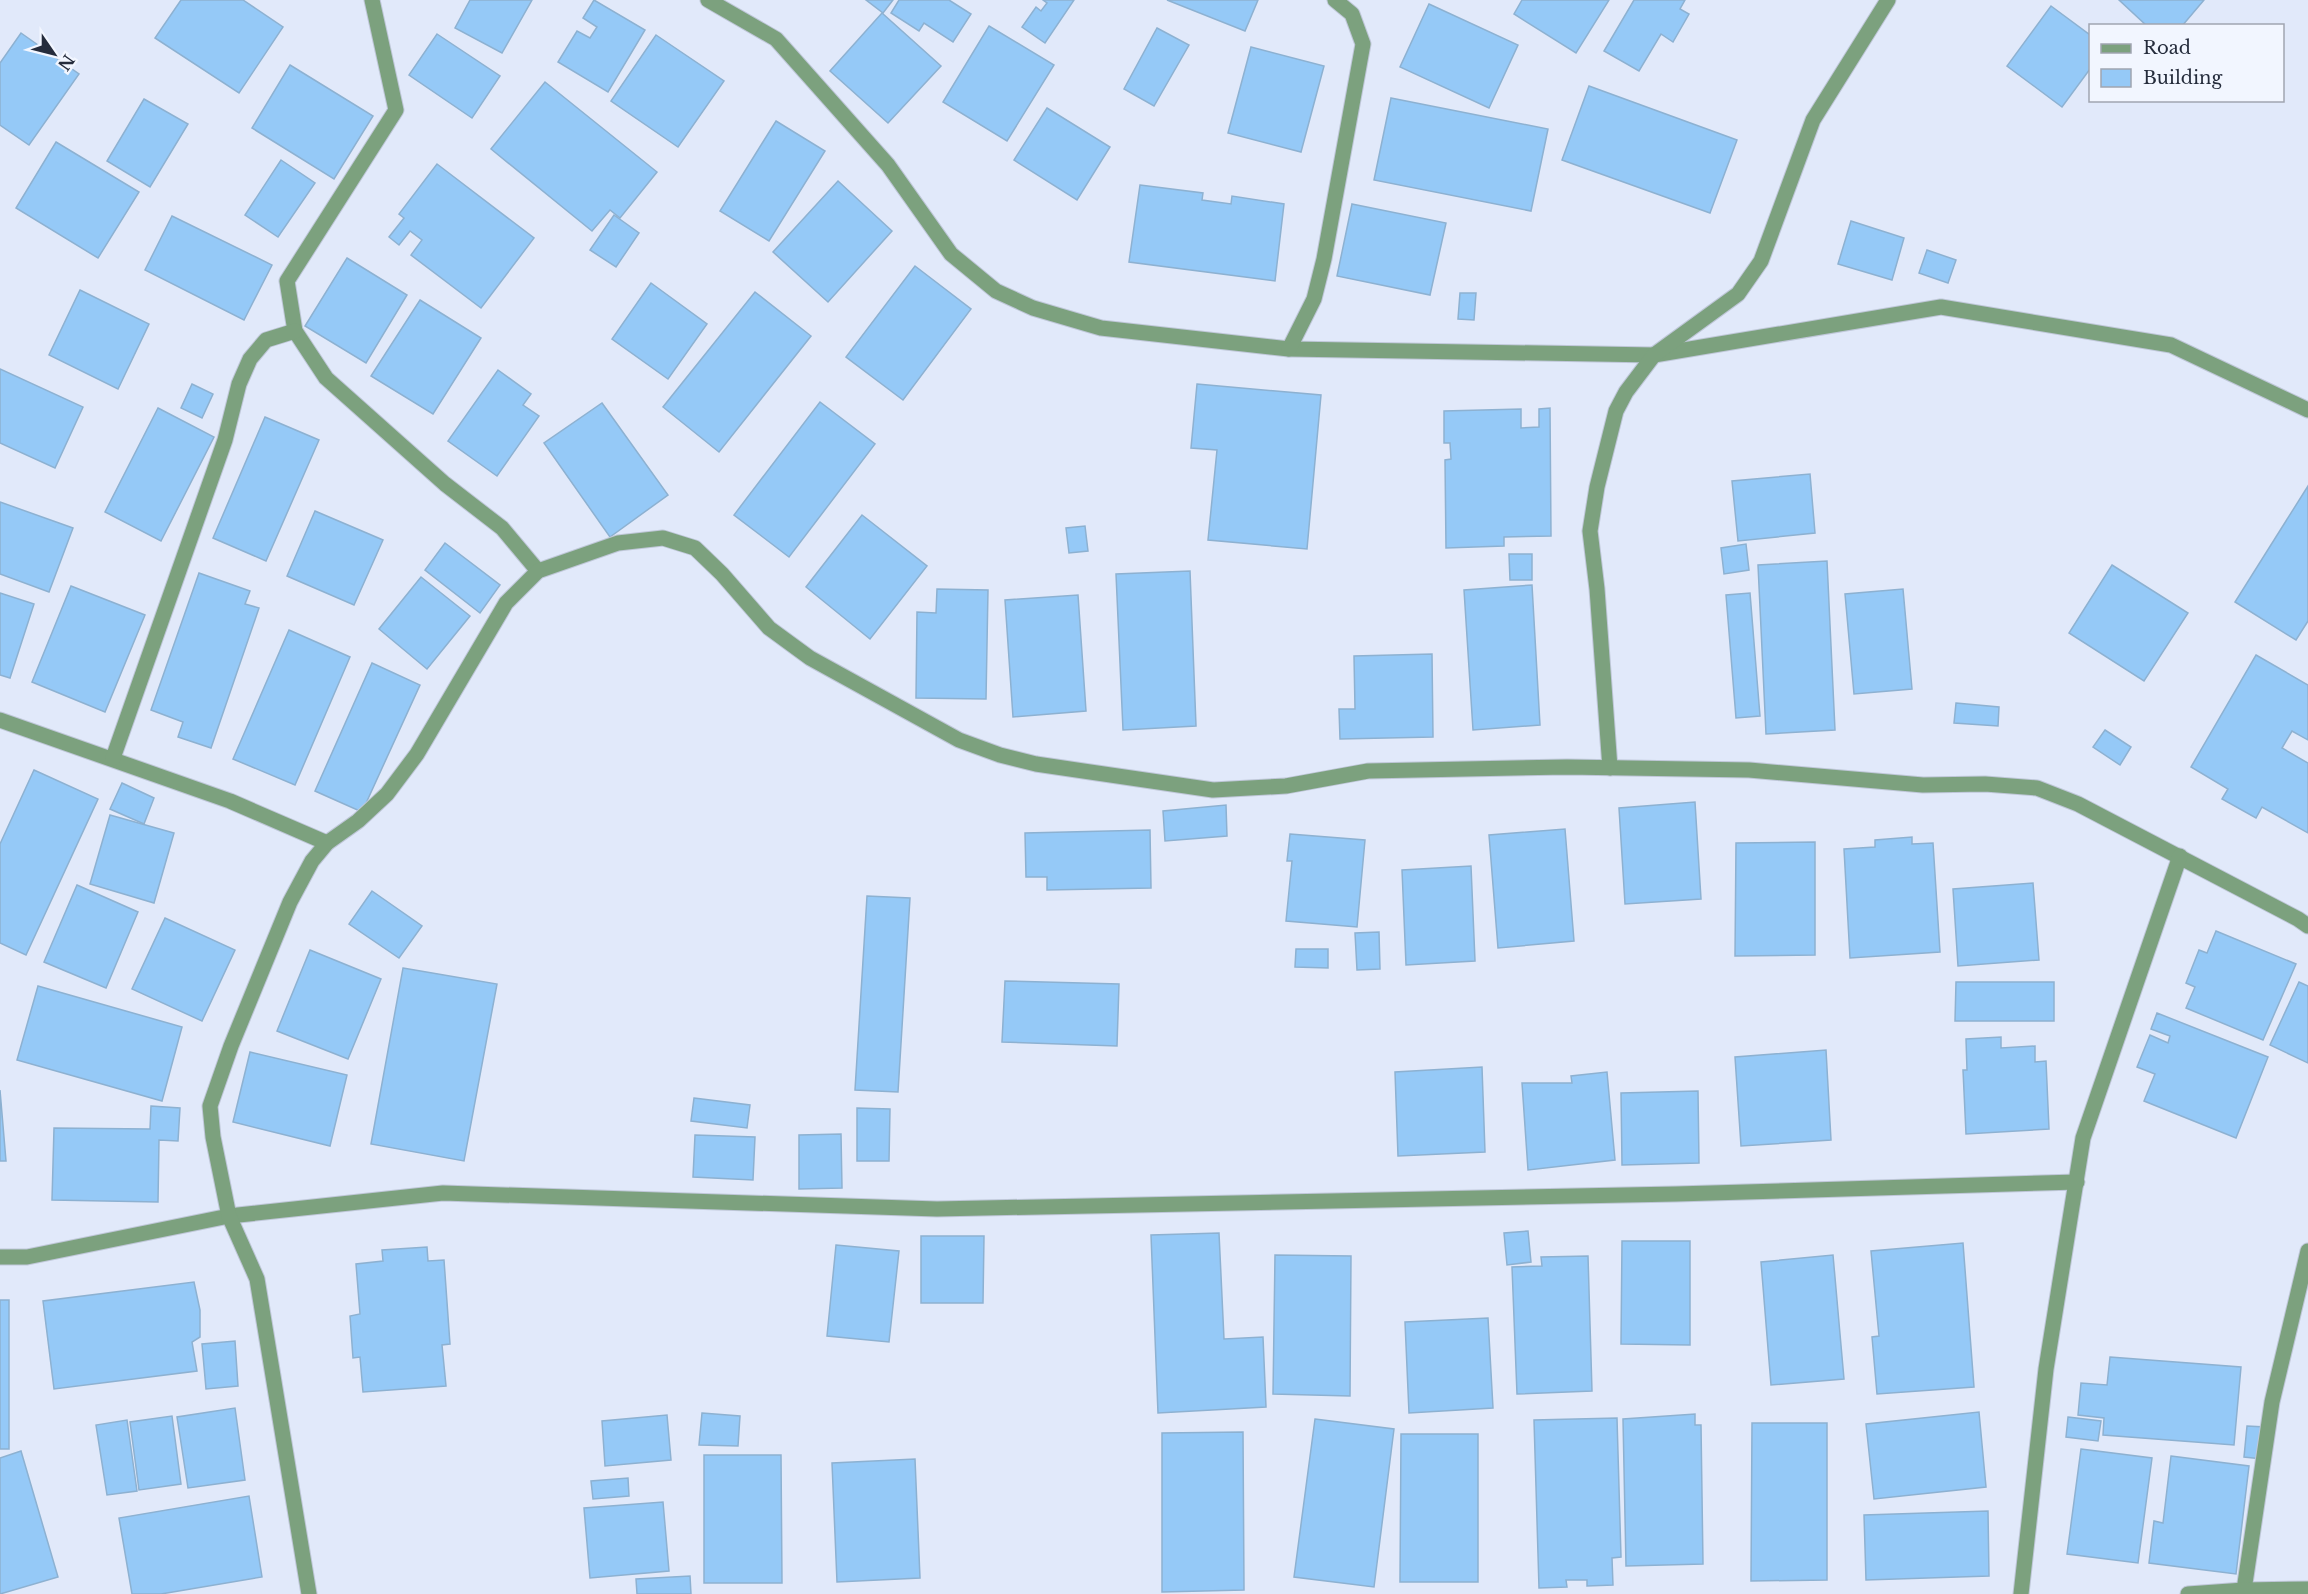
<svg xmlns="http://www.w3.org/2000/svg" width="2308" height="1594" font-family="'Libre Baskerville',serif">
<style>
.building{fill:#95c9f7;stroke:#8db1d1;stroke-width:1.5}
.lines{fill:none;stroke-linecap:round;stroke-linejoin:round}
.street-casing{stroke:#bfc7d8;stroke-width:17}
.street{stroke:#7ca17e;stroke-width:15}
</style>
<rect width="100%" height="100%" fill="#e1e9fa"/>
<g class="building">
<polygon points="181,0 243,0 283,27 239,93 155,38"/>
<polygon points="470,0 532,0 502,53 455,28"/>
<polygon points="594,0 645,30 608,92 558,62 577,31 590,38 597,27 583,18"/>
<polygon points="866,0 893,0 883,13"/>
<polygon points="899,0 949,0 971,14 953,42 924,23 919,31 891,13"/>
<polygon points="1043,0 1074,0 1045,43 1022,27 1036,7 1041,11 1047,3"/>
<polygon points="1167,0 1258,0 1245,31"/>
<polygon points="1522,0 1609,0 1576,53 1514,14"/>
<polygon points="1634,0 1685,0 1680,9 1689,14 1673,42 1661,34 1639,71 1604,51"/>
<polygon points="2119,0 2204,0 2182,26 2147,26"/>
<polygon points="1429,4 1518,45 1489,108 1400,67"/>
<polygon points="2051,6 2090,35 2090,69 2062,107 2007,66"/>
<polygon points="882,13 941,66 888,123 830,71"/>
<polygon points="989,26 1054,65 1007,141 943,102"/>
<polygon points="1157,28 1189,45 1154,106 1124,89"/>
<polygon points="21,33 79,74 29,145 0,125 0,63"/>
<polygon points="437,34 500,76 472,118 409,75"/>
<polygon points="656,35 724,81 678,147 611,101"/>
<polygon points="1251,47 1324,66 1301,152 1228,133"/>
<polygon points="290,65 373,116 334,179 252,128"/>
<polygon points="545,82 657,172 620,218 610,210 592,231 491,149"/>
<polygon points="1589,86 1737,140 1710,213 1562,160"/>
<polygon points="1391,98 1548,129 1531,211 1374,180"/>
<polygon points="144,99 188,124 150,187 107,161"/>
<polygon points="1047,108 1110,147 1077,200 1014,160"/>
<polygon points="776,121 825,151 769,241 720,211"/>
<polygon points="56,142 139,192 98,258 16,208"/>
<polygon points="281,160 315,183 278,237 245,215"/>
<polygon points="437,164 534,238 481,308 411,255 422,240 410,231 399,245 389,237 404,218 399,214"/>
<polygon points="838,181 892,231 828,302 773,252"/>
<polygon points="1140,185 1203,193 1202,200 1231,204 1232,196 1284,204 1275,281 1129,262"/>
<polygon points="1352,204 1446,223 1430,295 1337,276"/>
<polygon points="614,215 639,233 616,267 590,250"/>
<polygon points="172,216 272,265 244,320 145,270"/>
<polygon points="1851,221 1904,238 1892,280 1838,264"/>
<polygon points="1927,250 1956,260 1948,283 1919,273"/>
<polygon points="347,258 407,295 366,363 305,326"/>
<polygon points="915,266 971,309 903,400 846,357"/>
<polygon points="651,283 707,324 668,379 612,339"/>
<polygon points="80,290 149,324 118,389 49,355"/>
<polygon points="755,292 811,336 719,452 663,407"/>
<polygon points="1460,293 1476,293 1474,320 1458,319"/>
<polygon points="420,300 481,338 433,414 371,376"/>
<polygon points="0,369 83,407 55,468 0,443"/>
<polygon points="498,370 531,394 523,405 539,416 497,476 448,441"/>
<polygon points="192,384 213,394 202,418 181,408"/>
<polygon points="1197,384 1321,395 1307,549 1208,540 1217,450 1191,448"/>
<polygon points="820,402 875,444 789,557 734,515"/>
<polygon points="602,403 668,495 610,537 544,443"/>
<polygon points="158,408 214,437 161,541 105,512"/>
<polygon points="1550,408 1551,536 1504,537 1504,546 1446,548 1445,460 1451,459 1450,443 1444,443 1444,411 1521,409 1521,428 1539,427 1539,409"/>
<polygon points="265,417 319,440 266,561 213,538"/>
<polygon points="1810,474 1815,533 1738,541 1732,481"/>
<polygon points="2308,486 2308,621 2296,640 2235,602"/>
<polygon points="0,502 73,528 49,592 0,574"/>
<polygon points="315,511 383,540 354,605 287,576"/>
<polygon points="862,515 927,566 870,639 806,587"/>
<polygon points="1085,526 1088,551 1069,553 1066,528"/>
<polygon points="445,543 500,585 480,613 425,570"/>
<polygon points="1746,544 1749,570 1724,574 1721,548"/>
<polygon points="1509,554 1532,554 1532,580 1510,580"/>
<polygon points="1827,561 1835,730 1766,734 1758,565"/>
<polygon points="2112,565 2188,613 2144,681 2069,633"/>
<polygon points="1190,571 1196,726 1123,730 1116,574"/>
<polygon points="199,573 250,591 245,604 259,608 211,748 178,737 183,722 151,710"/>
<polygon points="421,577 470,616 427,669 379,629"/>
<polygon points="1532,585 1540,725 1473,730 1464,590"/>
<polygon points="71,586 145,615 105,712 32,682"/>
<polygon points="937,589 988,590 986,699 916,698 917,612 936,613"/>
<polygon points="1903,589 1912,689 1854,694 1845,594"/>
<polygon points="0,593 34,604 10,678 0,675"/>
<polygon points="1750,593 1760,716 1736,718 1726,595"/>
<polygon points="1078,595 1086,711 1013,717 1005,600"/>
<polygon points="289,630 350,657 295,785 233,759"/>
<polygon points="1432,654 1433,737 1340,739 1339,709 1355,709 1354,656"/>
<polygon points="2256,655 2308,685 2308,740 2292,731 2282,748 2308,763 2308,833 2262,807 2256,818 2222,799 2228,789 2191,767"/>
<polygon points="372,663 420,685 362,812 315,791"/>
<polygon points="1956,703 1999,707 1998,726 1954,723"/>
<polygon points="2105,730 2131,747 2120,765 2093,747"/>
<polygon points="34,770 98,799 26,955 0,943 0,844"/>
<polygon points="122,783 154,798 144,824 110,809"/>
<polygon points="1695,802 1701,899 1625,904 1619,808"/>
<polygon points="1226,805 1227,836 1165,841 1163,811"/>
<polygon points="110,815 174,833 154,903 90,884"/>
<polygon points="1565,829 1574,941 1498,948 1489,835"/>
<polygon points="1150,830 1151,888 1047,890 1047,877 1026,877 1025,833"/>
<polygon points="1290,834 1365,840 1357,927 1286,921 1292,861 1287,861"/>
<polygon points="1912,837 1912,844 1933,843 1940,952 1850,958 1844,849 1875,847 1875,840"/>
<polygon points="1815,842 1815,955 1735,956 1736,843"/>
<polygon points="1471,866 1475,961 1406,965 1402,870"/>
<polygon points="2033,883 2039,960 1958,966 1953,889"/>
<polygon points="77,885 138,912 106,988 44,962"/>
<polygon points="372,891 422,926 399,958 349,924"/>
<polygon points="867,896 910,898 898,1092 855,1090"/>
<polygon points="165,918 235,950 202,1021 132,989"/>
<polygon points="2216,931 2296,964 2263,1040 2186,1008 2195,987 2186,983 2199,950 2207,953"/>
<polygon points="1379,932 1380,969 1357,970 1355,933"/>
<polygon points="1296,949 1328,949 1328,968 1295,967"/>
<polygon points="310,950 381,979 348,1059 277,1031"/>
<polygon points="403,968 497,984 464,1161 371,1144"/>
<polygon points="1005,981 1119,984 1117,1046 1002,1042"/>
<polygon points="1956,982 2054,982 2054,1021 1955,1021"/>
<polygon points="2299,982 2308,986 2308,1063 2270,1045"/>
<polygon points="38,986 182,1027 162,1101 17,1060"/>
<polygon points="2157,1013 2268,1057 2236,1138 2144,1101 2155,1074 2137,1067 2150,1035 2168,1043 2170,1036 2151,1029"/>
<polygon points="2001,1037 2001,1048 2035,1046 2035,1062 2046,1061 2049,1129 1966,1134 1963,1070 1967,1070 1966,1039"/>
<polygon points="1826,1050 1831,1140 1741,1146 1735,1057"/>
<polygon points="250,1052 347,1075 330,1146 233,1122"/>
<polygon points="1482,1067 1485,1152 1398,1156 1395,1072"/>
<polygon points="1607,1072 1615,1160 1528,1170 1522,1083 1572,1083 1571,1076"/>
<polygon points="0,1090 6,1161 0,1161"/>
<polygon points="1698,1091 1699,1163 1622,1165 1621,1093"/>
<polygon points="694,1098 750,1105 747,1128 691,1121"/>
<polygon points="151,1106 180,1108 178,1141 159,1140 158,1202 52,1200 54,1128 150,1129"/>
<polygon points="857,1108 890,1109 889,1161 857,1161"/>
<polygon points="841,1134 842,1188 799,1189 799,1135"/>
<polygon points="695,1135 755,1137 753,1180 693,1177"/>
<polygon points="1528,1231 1531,1262 1507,1265 1504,1233"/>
<polygon points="1219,1233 1224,1339 1263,1337 1266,1407 1158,1413 1151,1235"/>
<polygon points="921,1236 984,1236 983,1303 921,1303"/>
<polygon points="1622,1241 1690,1241 1690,1345 1621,1344"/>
<polygon points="1963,1243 1974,1387 1877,1394 1872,1337 1879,1336 1871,1251"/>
<polygon points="836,1245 899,1251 889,1342 827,1336"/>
<polygon points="427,1247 428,1261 444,1260 450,1344 442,1345 446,1386 363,1392 360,1357 353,1358 350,1316 360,1314 356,1264 383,1261 382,1250"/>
<polygon points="1275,1255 1351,1256 1350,1396 1273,1394"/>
<polygon points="1833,1255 1844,1379 1771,1385 1761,1262"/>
<polygon points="1588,1256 1592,1391 1517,1394 1512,1267 1542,1266 1541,1257"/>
<polygon points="194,1282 200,1310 200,1337 192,1342 197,1371 54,1389 43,1301"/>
<rect x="0" y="1300" width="9" height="149"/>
<polygon points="1488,1318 1493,1408 1409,1413 1405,1322"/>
<polygon points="235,1341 238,1386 206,1389 202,1344"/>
<polygon points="2110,1357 2241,1367 2234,1445 2103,1435 2104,1418 2078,1415 2081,1383 2107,1385"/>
<polygon points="235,1408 245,1480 188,1488 177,1417"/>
<polygon points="1979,1412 1986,1487 1874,1499 1866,1424"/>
<polygon points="702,1413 740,1416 738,1446 699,1445"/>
<polygon points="1695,1414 1695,1425 1701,1425 1703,1564 1626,1566 1623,1419"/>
<polygon points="667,1415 671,1460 605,1466 602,1421"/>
<polygon points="172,1416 181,1484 139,1490 130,1422"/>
<polygon points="2068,1417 2101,1421 2098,1441 2066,1437"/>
<polygon points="1617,1418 1621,1557 1612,1558 1613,1585 1587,1586 1587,1580 1566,1580 1567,1587 1539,1588 1534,1420"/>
<polygon points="1315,1419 1394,1429 1374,1587 1294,1577"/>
<polygon points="127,1420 137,1491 107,1495 96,1425"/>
<polygon points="1752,1423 1827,1423 1827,1580 1751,1581"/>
<polygon points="2247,1426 2265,1427 2262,1459 2244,1457"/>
<polygon points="1243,1432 1244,1590 1162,1592 1162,1433"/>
<polygon points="1401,1434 1478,1434 1478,1582 1400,1582"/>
<polygon points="2081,1449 2152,1458 2138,1563 2067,1554"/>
<polygon points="21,1451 58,1577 0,1594 0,1458"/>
<polygon points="704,1455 781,1455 782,1583 704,1583"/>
<polygon points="2171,1456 2249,1466 2236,1574 2149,1563 2154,1521 2163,1523"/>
<polygon points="915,1459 920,1578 837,1582 832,1463"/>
<polygon points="628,1478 629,1496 593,1499 591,1481"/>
<polygon points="249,1496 262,1577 161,1594 132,1594 119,1518"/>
<polygon points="663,1502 669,1571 590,1578 584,1508"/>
<polygon points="1988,1511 1989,1576 1866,1580 1864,1515"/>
<polygon points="690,1576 691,1594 637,1594 636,1579"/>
</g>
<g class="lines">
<g class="street-casing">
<g id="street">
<polyline points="372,0 396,110 287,281 295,331 326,378 445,484 502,528 538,571"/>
<polyline points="708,0 776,39 888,165 951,254 996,291 1033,308 1101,328 1289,349 1654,355 1941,307 2171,345 2308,410"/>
<polyline points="1289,349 1314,299 1324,259 1363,44 1352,14 1335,0"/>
<polyline points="0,720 230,801 327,843"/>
<polyline points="113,758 225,440 239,384 250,359 266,340 295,331"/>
<polyline points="1610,768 1597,589 1590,531 1597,487 1616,411 1626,392 1654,355 1738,294 1761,261 1813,120 1888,0"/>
<polyline points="0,1257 27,1257 229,1216 443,1193 937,1209 1676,1194 2077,1182"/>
<polyline points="2244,1590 2272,1402 2308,1251"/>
<polyline points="309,1594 257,1279 229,1216 213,1137 210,1106 231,1046 290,902 312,861 327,843 358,821 387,794 417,754 506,603 538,571 618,543 663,538 695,548 722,574 769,628 810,658 959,740 1000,755 1036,764 1213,790 1286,786 1368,771 1567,767 1749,770 1923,785 1985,784 2037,788 2078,804 2298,919 2308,926"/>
<polyline points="2021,1594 2046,1369 2083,1138 2180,856"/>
<polyline points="2188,1594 2244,1590 2308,1589"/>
</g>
</g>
<use href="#street" class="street"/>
</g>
<rect x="2089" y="24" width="195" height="78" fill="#f2f6ff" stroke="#a0a5b1" stroke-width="1.5"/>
<rect x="2101" y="44" width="30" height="9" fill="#7ca17e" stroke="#a0a5b1" stroke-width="1.5"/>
<text x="2143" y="54" font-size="18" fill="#252c3c">Road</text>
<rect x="2101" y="69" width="30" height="18" fill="#95c9f7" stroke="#a0a5b1" stroke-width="1.5"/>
<text x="2143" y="84" font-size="18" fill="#252c3c">Building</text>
<g transform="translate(54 54) rotate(125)" stroke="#f2f6ff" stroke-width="4.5" paint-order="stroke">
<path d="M0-4.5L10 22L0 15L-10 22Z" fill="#252c3c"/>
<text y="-9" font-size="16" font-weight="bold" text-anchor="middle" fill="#252c3c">N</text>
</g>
</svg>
